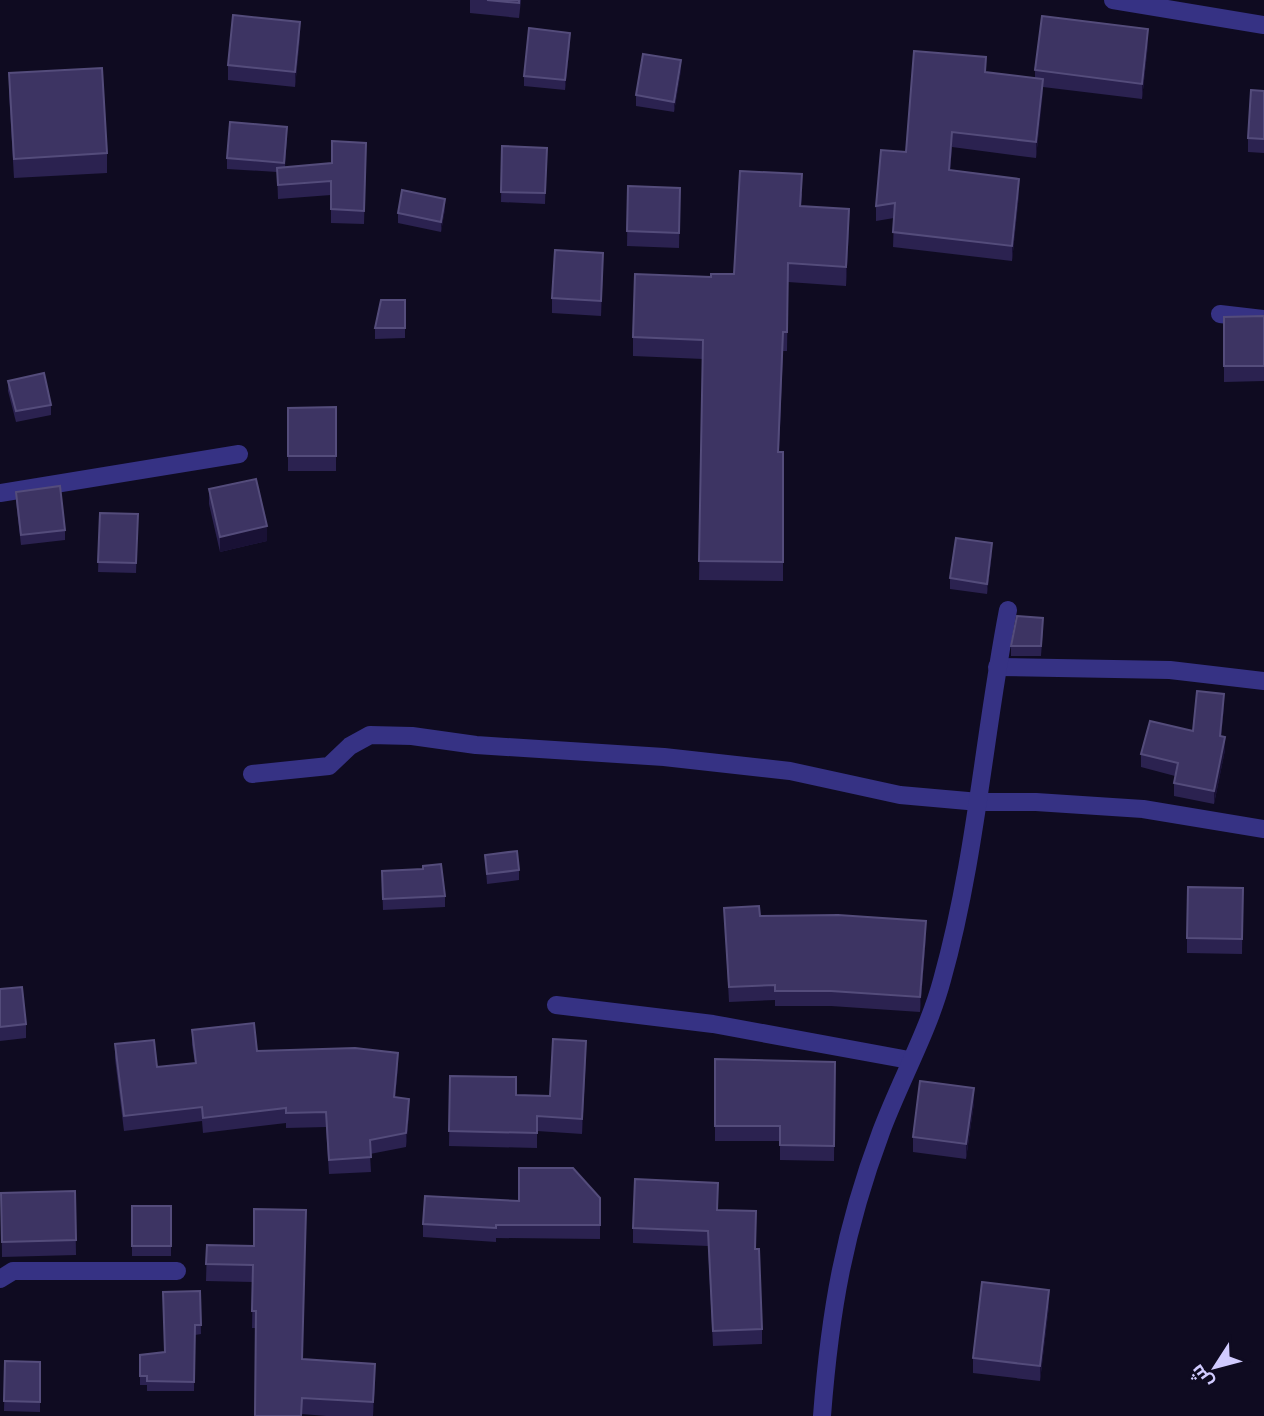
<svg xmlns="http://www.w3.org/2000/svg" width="1264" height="1416" font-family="'PT Sans Narrow',Cairo,sans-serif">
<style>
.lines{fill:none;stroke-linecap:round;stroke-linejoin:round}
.minor{stroke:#363284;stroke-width:18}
.tertiary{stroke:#363284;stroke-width:18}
.wall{fill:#2b2250}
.shaded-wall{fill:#191135}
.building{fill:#3d3463;stroke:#544c7b;stroke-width:2}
</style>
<rect width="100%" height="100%" fill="#0f0b21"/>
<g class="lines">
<g class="minor">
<polyline points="1220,314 1264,319"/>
<polyline points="0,493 239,454"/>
<polyline points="997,667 1170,670 1264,681"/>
<polyline points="252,774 329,766 350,746 370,735 412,736 476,745 664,757 790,771 900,795 979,802 1036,802 1143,809 1264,829"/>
<polyline points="556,1005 713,1024 909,1060"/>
<polyline points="0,1279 13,1271 177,1271"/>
<path d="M822,1416C830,1311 844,1231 881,1132C900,1081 928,1032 942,980C976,859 984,733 1008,610"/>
</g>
<polyline class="tertiary" points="1113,0 1264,25"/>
</g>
<g class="wall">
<polygon points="470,0 521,0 519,18 470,13"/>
<polygon points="300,37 295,87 228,80 228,65"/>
<polygon points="570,43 565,90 524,86 524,76"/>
<polygon points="1148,44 1142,99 1043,87 1036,158 952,147 950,171 1019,194 1012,261 893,247 894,218 876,221 876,206 906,152 986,72 1035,78 1035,70"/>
<polygon points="681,70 674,112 636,106 636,95"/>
<polygon points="9,73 107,153 107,173 14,178 9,93"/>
<polygon points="1264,91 1264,153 1248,152 1248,138"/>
<polygon points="287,137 285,167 332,163 366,156 364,224 331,223 331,195 278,199 277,172 227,169 227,158"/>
<polygon points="502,146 547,148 545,204 501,202"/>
<polygon points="628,186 680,203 679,248 627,246"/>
<polygon points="802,193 801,207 849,228 846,286 788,282 787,351 783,351 779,452 783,452 783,581 699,580 703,359 633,356 633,337 711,277 734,274"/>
<polygon points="445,209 441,232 398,223 398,213"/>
<polygon points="603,268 601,316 552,313 552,298"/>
<polygon points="405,300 405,338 375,339 375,328"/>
<polygon points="1264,316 1264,381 1224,382 1224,317"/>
<polygon points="8,381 51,405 51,415 16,422 8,391"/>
<polygon points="336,407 336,471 288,471 288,408"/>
<polygon points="209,489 267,541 220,552 209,504"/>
<polygon points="16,492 65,530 65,540 21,545 16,502"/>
<polygon points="100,513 138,514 136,573 98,572"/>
<polygon points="992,553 987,594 950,589 950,578"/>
<polygon points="1043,628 1041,656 1011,656 1011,646"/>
<polygon points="1224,707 1221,736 1225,750 1214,804 1174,796 1174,783 1175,776 1141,767 1141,754 1193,731"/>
<polygon points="485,855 519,870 519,880 487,884"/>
<polygon points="423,869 445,896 445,907 383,910 382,882"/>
<polygon points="1243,888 1242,954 1187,953 1187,938"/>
<polygon points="724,908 760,916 926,936 920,1012 831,1006 775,1006 775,1000 729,1002"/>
<polygon points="0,989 26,1024 26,1038 0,1041"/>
<polygon points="192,1030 257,1051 398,1067 395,1097 409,1114 406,1147 370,1154 371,1172 329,1174 326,1127 286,1128 286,1123 203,1133 202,1121 124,1131 115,1059 115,1044 157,1067 195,1063 192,1045"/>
<polygon points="586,1056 582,1134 537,1131 537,1148 449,1146 450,1076 516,1095 550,1096"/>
<polygon points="715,1059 835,1062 834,1161 780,1160 780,1141 715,1141"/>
<polygon points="974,1103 966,1159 913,1152 913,1137"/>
<polygon points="75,1191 76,1255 2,1257 1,1193"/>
<polygon points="600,1198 600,1239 496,1238 496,1242 423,1237 423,1224 519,1201"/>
<rect x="132" y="1206" width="39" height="50"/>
<polygon points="717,1210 756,1249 762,1329 762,1344 713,1346 708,1246 633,1243 633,1228"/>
<polygon points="207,1245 254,1246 302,1359 375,1380 373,1416 326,1416 302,1414 256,1328 252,1328 253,1282 206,1281"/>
<polygon points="200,1291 201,1334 195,1335 194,1391 147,1391 147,1385 140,1385 140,1355 164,1352"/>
<polygon points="1049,1305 1040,1381 973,1373 973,1358"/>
<polygon points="5,1361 40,1362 40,1412 4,1411"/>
</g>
<g class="shaded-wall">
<polygon points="300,22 300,37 295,87 295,72"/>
<polygon points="1148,29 1148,44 1142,99 1142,84"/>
<polygon points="570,33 570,43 565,90 565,80"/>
<polygon points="681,60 681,70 674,112 674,102"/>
<polygon points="1043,79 1043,94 1036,158 1036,142"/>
<polygon points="952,132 952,147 949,186 949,170"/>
<polygon points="1019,179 1019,194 1012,261 1012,246"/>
<polygon points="445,199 445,209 441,232 441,222"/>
<polygon points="849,209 849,228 846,286 846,267"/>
<polygon points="603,253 603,268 601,316 601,301"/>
<polygon points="267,526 267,541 220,552 220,537"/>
<polygon points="992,543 992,553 987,594 987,584"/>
<polygon points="1224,694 1224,707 1220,749 1220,736"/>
<polygon points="1225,737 1225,750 1214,804 1214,791"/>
<polygon points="926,921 926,936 920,1012 920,997"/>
<polygon points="586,1041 586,1056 582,1134 582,1119"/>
<polygon points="398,1053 398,1067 394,1112 394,1097"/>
<polygon points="974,1088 974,1103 966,1159 966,1144"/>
<polygon points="409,1099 409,1114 406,1147 406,1133"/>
<polygon points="1049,1290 1049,1305 1040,1381 1040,1366"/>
<polygon points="375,1364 375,1380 373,1416 373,1402"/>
</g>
<g class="building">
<polygon points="487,0 519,0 519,3"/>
<polygon points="233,15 300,22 295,72 228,65"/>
<polygon points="1042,16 1148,29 1142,84 1035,70"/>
<polygon points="529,28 570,33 565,80 524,76"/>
<polygon points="914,51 986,57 985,72 1043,79 1036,142 952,132 949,170 1019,179 1012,246 893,232 895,203 876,206 881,150 906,152"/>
<polygon points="643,54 681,60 674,102 636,95"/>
<polygon points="102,68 107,153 14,159 9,73"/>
<polygon points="1251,90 1264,91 1264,139 1248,138"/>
<polygon points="230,122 287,127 284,163 227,158"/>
<polygon points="332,141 366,143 364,211 331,209 331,181 278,185 277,168 332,163"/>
<polygon points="502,146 547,148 545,193 501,192"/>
<polygon points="740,171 802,174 800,206 849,209 846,267 788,263 787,332 783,332 778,452 783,452 783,562 699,561 703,340 633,337 635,274 711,277 711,274 734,274"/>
<polygon points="628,186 680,188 679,233 627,231"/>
<polygon points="402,190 445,199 441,222 398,213"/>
<polygon points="555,250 603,253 601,301 552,298"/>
<polygon points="381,300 405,300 405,328 375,328"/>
<polygon points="1264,316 1264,366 1224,366 1224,317"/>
<polygon points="44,373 51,405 16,411 8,381"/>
<polygon points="336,407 336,456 288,456 288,408"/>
<polygon points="256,479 267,526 220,537 209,489"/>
<polygon points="60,486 65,530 21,535 16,492"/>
<polygon points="100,513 138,514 136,563 98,562"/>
<polygon points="956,538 992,543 987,584 950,578"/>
<polygon points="1017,616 1043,618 1041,646 1011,646"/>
<polygon points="1197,691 1224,694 1220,736 1225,737 1214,791 1174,783 1178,763 1141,754 1150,721 1193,731"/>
<polygon points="517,851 519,870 487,874 485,855"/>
<polygon points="441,864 445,896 383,899 382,871 423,869 423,866"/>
<polygon points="1188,887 1243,888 1242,939 1187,938"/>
<polygon points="759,906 760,916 838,915 926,921 920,997 831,991 775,991 775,985 729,987 724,908"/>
<polygon points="22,987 26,1024 0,1027 0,989"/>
<polygon points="254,1023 257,1051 355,1048 398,1053 394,1097 409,1099 406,1133 370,1140 371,1157 329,1160 326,1112 286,1113 286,1108 203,1118 202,1107 124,1116 115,1044 154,1040 157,1067 196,1063 192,1030"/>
<polygon points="553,1039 586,1041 582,1119 537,1116 537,1133 449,1131 450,1076 516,1077 516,1095 550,1096"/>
<polygon points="715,1059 835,1062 834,1146 780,1145 780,1126 715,1126"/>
<polygon points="920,1081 974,1088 966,1144 913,1137"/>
<polygon points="519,1168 573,1168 600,1198 600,1225 496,1225 496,1228 423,1224 425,1196 519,1201"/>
<polygon points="635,1179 718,1183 717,1210 756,1211 755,1249 759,1249 762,1329 713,1331 708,1231 633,1228"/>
<polygon points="75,1191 76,1240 2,1242 1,1193"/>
<rect x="132" y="1206" width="39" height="40"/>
<polygon points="254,1209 306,1210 302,1359 375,1364 373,1402 302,1398 301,1416 255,1416 256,1311 252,1311 253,1265 206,1264 207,1245 254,1246"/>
<polygon points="982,1282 1049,1290 1040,1366 973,1358"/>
<polygon points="200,1291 201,1325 195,1325 194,1382 147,1381 147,1376 140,1376 140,1355 165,1352 163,1292"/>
<polygon points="5,1361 40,1362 40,1402 4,1401"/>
</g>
<g transform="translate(1215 1367) rotate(234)" stroke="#0f0b21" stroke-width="5" paint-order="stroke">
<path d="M0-5L12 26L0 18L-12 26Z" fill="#d1cbff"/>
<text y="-10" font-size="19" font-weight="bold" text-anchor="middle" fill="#d1cbff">ش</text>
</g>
</svg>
